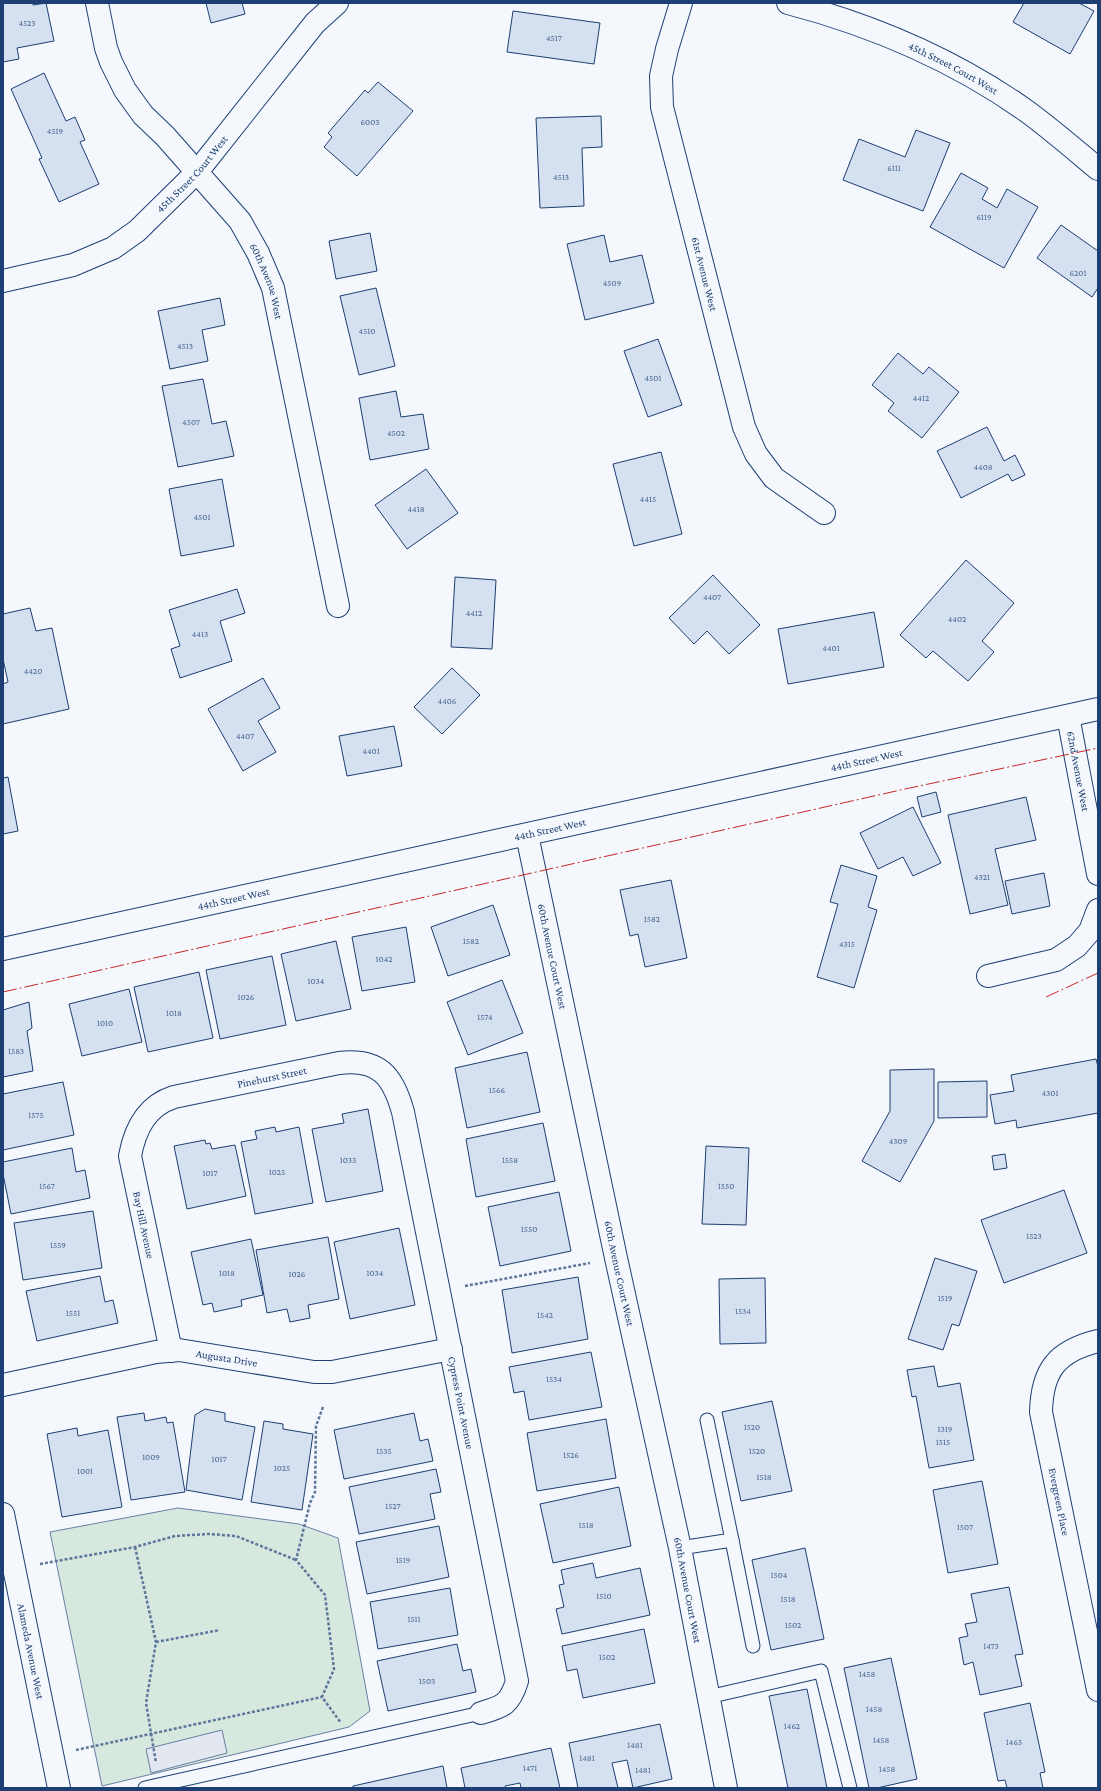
<svg xmlns="http://www.w3.org/2000/svg" width="1101" height="1791" font-family="'Crimson Pro',serif">
<style>
.green{fill:#d7e8df;stroke:#687fa3}
.parking{fill:#e3e8f0;stroke:#687fa3}
.building{fill:#d5e0f0;stroke:#1d3f73}
.lines{fill:none;stroke-linecap:round;stroke-linejoin:round}
.lane-casing{stroke:#1d3f73;stroke-width:15}
.street-casing{stroke:#1d3f73;stroke-width:24}
.secondary-casing{stroke:#1d3f73;stroke-width:24}
.path{stroke:#5e769c;stroke-width:2.5;stroke-dasharray:3 2;stroke-linecap:butt}
.lane{stroke:#f4f7fb;stroke-width:13}
.street{stroke:#f4f7fb;stroke-width:22}
.secondary{stroke:#f4f7fb;stroke-width:22}
.power{stroke:#c62828;stroke-width:1;stroke-dasharray:14 3 2 3;stroke-linecap:butt}
.labels{text-anchor:middle;stroke-width:3;stroke-linejoin:round;paint-order:stroke}
.number-label{font-size:9px;fill:#4b6792}
.street-label{font-size:11px;fill:#1d3f73;stroke:#f4f7fb}
</style>
<rect width="100%" height="100%" fill="#f4f7fb"/>
<polygon class="green" points="178,1508 299,1524 338,1538 370,1711 349,1727 102,1786 50,1532"/>
<polygon class="parking" points="222,1730 227,1753 151,1773 146,1749"/>
<g class="building">
<polygon points="3,3 33,3 33,5 46,3 54,41 17,48 19,59 3,62"/>
<polygon points="206,3 242,3 245,14 211,23"/>
<polygon points="1024,3 1079,3 1094,11 1070,54 1013,22"/>
<polygon points="513,11 600,23 594,64 507,52"/>
<polygon points="44,73 66,121 75,117 85,140 80,142 99,184 59,202 39,159 42,158 11,89"/>
<polygon points="378,82 413,111 357,176 324,147 332,137 328,133 365,90 368,93"/>
<polygon points="601,116 602,147 582,148 584,206 540,208 536,118"/>
<polygon points="916,130 950,143 923,211 843,180 859,139 905,157"/>
<polygon points="961,173 988,188 982,199 997,208 1007,189 1038,207 1004,268 930,227"/>
<polygon points="1061,225 1098,251 1098,288 1092,297 1037,258"/>
<polygon points="370,233 377,271 336,279 329,241"/>
<polygon points="604,235 610,262 642,255 654,303 585,320 567,244"/>
<polygon points="376,288 395,366 359,375 340,296"/>
<polygon points="220,298 225,325 202,330 208,361 170,369 158,311"/>
<polygon points="658,339 682,405 648,417 624,351"/>
<polygon points="898,353 923,374 929,367 959,392 922,438 888,411 894,403 872,385"/>
<polygon points="203,379 212,424 226,421 234,456 178,467 162,386"/>
<polygon points="396,391 401,417 423,414 429,449 370,460 359,398"/>
<polygon points="987,427 1004,461 1015,455 1025,475 1012,481 1008,474 961,498 937,451"/>
<polygon points="661,452 682,534 634,546 613,464"/>
<polygon points="426,469 458,513 407,549 375,505"/>
<polygon points="222,479 234,546 181,556 169,489"/>
<polygon points="966,560 1014,603 982,641 994,652 968,681 933,651 926,658 900,635"/>
<polygon points="713,575 760,625 729,654 707,631 694,644 669,618"/>
<polygon points="455,577 496,580 492,649 451,647"/>
<polygon points="237,589 245,613 220,621 232,661 180,678 171,649 180,646 169,610"/>
<polygon points="30,608 36,631 52,628 69,709 3,724 3,684 8,682 3,659 3,614"/>
<polygon points="874,612 884,667 788,684 778,629"/>
<polygon points="452,668 480,695 442,734 414,707"/>
<polygon points="263,678 280,708 258,721 276,752 243,771 208,709"/>
<polygon points="394,726 402,766 347,776 339,736"/>
<polygon points="8,777 18,831 3,834 3,778"/>
<polygon points="936,792 941,812 922,817 917,797"/>
<polygon points="1026,797 1036,840 995,849 1008,905 970,914 948,815"/>
<polygon points="913,807 941,863 913,876 903,857 878,869 860,833"/>
<polygon points="841,865 877,876 868,907 877,910 854,988 817,977 838,904 830,902"/>
<polygon points="1044,873 1050,906 1012,914 1005,881"/>
<polygon points="671,880 687,958 645,967 638,934 630,936 620,890"/>
<polygon points="493,905 510,955 448,976 431,927"/>
<polygon points="406,927 415,982 362,991 352,937"/>
<polygon points="336,941 351,1009 296,1021 281,954"/>
<polygon points="272,956 286,1025 220,1039 206,970"/>
<polygon points="199,972 213,1038 148,1052 134,987"/>
<polygon points="502,980 523,1033 468,1055 447,1002"/>
<polygon points="129,989 142,1042 82,1056 69,1004"/>
<polygon points="29,1002 32,1028 27,1031 33,1071 3,1077 3,1010"/>
<polygon points="527,1052 540,1112 467,1128 455,1068"/>
<polygon points="1096,1059 1098,1067 1098,1113 1017,1128 1016,1120 995,1124 990,1095 1014,1091 1011,1075"/>
<polygon points="934,1069 934,1121 900,1182 862,1161 890,1111 890,1070"/>
<polygon points="987,1081 987,1117 938,1118 938,1082"/>
<polygon points="63,1082 74,1135 3,1150 3,1094"/>
<polygon points="368,1109 383,1191 326,1202 312,1129 344,1123 342,1114"/>
<polygon points="543,1123 555,1181 476,1197 466,1139"/>
<polygon points="275,1127 276,1132 299,1127 313,1203 255,1214 241,1142 257,1139 255,1131"/>
<polygon points="205,1140 206,1144 210,1143 212,1149 235,1145 246,1196 187,1209 174,1146"/>
<polygon points="706,1146 749,1148 746,1225 702,1224"/>
<polygon points="72,1148 76,1172 85,1170 90,1198 11,1214 3,1174 3,1162"/>
<polygon points="1005,1154 1007,1168 994,1170 992,1156"/>
<polygon points="1064,1190 1087,1253 1004,1283 981,1220"/>
<polygon points="559,1192 571,1251 500,1266 488,1207"/>
<polygon points="93,1211 102,1268 23,1280 14,1223"/>
<polygon points="399,1228 415,1305 350,1319 334,1242"/>
<polygon points="328,1237 339,1299 308,1305 310,1318 290,1322 287,1309 267,1313 256,1250"/>
<polygon points="251,1239 263,1295 241,1300 242,1306 214,1312 212,1303 203,1305 191,1252"/>
<polygon points="935,1258 977,1271 959,1326 952,1324 943,1350 908,1339"/>
<polygon points="100,1276 105,1302 113,1300 118,1323 37,1341 26,1291"/>
<polygon points="578,1277 588,1339 512,1353 502,1290"/>
<polygon points="765,1278 766,1343 720,1344 719,1279"/>
<polygon points="591,1352 602,1407 529,1420 524,1391 514,1393 509,1367"/>
<polygon points="934,1366 938,1387 960,1383 974,1460 929,1468 916,1396 912,1397 907,1370"/>
<polygon points="772,1401 792,1491 741,1501 722,1412"/>
<polygon points="205,1409 225,1413 225,1421 255,1427 242,1500 186,1490 195,1415"/>
<polygon points="144,1413 145,1421 166,1417 167,1423 173,1422 185,1492 131,1500 117,1417"/>
<polygon points="414,1413 420,1441 428,1439 433,1461 344,1479 334,1430"/>
<polygon points="606,1419 616,1478 537,1491 527,1433"/>
<polygon points="264,1421 283,1424 283,1429 313,1434 302,1510 251,1502"/>
<polygon points="77,1428 78,1436 108,1430 122,1507 62,1517 47,1434"/>
<polygon points="436,1469 441,1492 430,1494 435,1519 359,1534 349,1487"/>
<polygon points="982,1481 998,1564 948,1573 933,1490"/>
<polygon points="619,1487 631,1546 553,1563 540,1504"/>
<polygon points="439,1526 449,1577 367,1594 356,1542"/>
<polygon points="805,1548 824,1639 771,1650 752,1560"/>
<polygon points="593,1563 596,1578 640,1568 650,1615 562,1634 556,1609 564,1607 559,1585 564,1584 561,1570"/>
<polygon points="1009,1587 1023,1654 1015,1655 1022,1686 980,1695 973,1662 964,1665 959,1638 968,1636 965,1624 977,1622 971,1594"/>
<polygon points="450,1588 458,1635 378,1649 370,1602"/>
<polygon points="644,1629 655,1683 583,1698 577,1669 567,1671 562,1646"/>
<polygon points="457,1644 463,1671 471,1669 476,1692 388,1711 377,1661"/>
<polygon points="891,1658 917,1779 877,1788 869,1788 844,1668"/>
<polygon points="807,1689 827,1788 788,1788 769,1696"/>
<polygon points="1030,1703 1045,1772 1040,1773 1043,1788 1007,1788 1005,1780 998,1781 984,1713"/>
<polygon points="660,1724 672,1779 633,1788 627,1760 612,1763 618,1788 578,1788 569,1743"/>
<polygon points="551,1748 560,1788 521,1788 520,1783 505,1786 506,1788 465,1788 461,1768"/>
<polygon points="443,1766 447,1788 353,1788 353,1786"/>
</g>
<g class="lines">
<g class="lane-casing">
<g id="lane">
<polyline points="707,1420 732,1540"/>
<polyline points="680,1548 732,1540 753,1646"/>
<polyline points="708,1697 821,1671 850,1788"/>
<polyline points="145,1788 481,1713"/>
</g>
</g>
<g class="street-casing">
<g id="street">
<path id="s1" d="M97,3L106,48L111,62L125,90L143,115L165,136L240,221L258,253L273,288L338,606"/>
<path id="s2" d="M681,3L667,49L661,76L662,107L744,427L756,454L774,478L824,513"/>
<path id="s3" d="M788,3C872,25 954,60 1025,110C1050,128 1074,149 1098,169"/>
<path id="s4" d="M3,281L73,265L113,248L137,231L197,172L315,23L337,3"/>
<path id="s5" d="M1068,716L1098,874"/>
<path id="s6" d="M527,835L616,1258L680,1548L726,1788"/>
<polyline points="988,976 1056,960 1077,946 1090,931 1098,910"/>
<path id="s7" d="M1098,1341C1057,1351 1042,1370 1041,1412L1098,1690"/>
<path id="s8" d="M171,1351L130,1156C135,1129 146,1106 174,1097L339,1063C379,1058 393,1076 403,1112L517,1681C510,1704 503,1707 481,1713"/>
<path id="s9" d="M3,1385L156,1352L179,1350L314,1372H332L451,1349"/>
</g>
</g>
<g class="secondary-casing">
<g id="secondary">
<path id="s10" d="M3,949L1098,709"/>
<path id="s11" d="M3,1514L59,1788"/>
</g>
</g>
<g class="path">
<polyline points="465,1286 590,1263"/>
<polyline points="323,1407 316,1426 315,1492 310,1503 296,1560 325,1595 334,1669 322,1697 341,1723"/>
<polyline points="135,1547 156,1642 146,1703 156,1763"/>
<polyline points="40,1564 135,1547 175,1536 209,1534 236,1536 296,1560"/>
<polyline points="156,1642 220,1630"/>
<polyline points="76,1750 322,1697"/>
</g>
<use href="#lane" class="lane"/>
<use href="#street" class="street"/>
<use href="#secondary" class="secondary"/>
<g class="power">
<polyline points="3,992 905,789 1098,748"/>
<polyline points="1046,997 1098,973"/>
</g>
</g>
<g class="labels">
<g class="number-label">
<text x="27" y="26">4523</text>
<text x="554" y="41">4517</text>
<text x="370" y="125">6003</text>
<text x="55" y="134">4519</text>
<text x="894" y="171">6111</text>
<text x="561" y="180">4513</text>
<text x="984" y="220">6119</text>
<text x="1078" y="276">6201</text>
<text x="612" y="286">4509</text>
<text x="367" y="334">4510</text>
<text x="185" y="349">4513</text>
<text x="653" y="381">4501</text>
<text x="921" y="401">4412</text>
<text x="191" y="425">4507</text>
<text x="396" y="436">4502</text>
<text x="983" y="470">4408</text>
<text x="648" y="502">4415</text>
<text x="416" y="512">4418</text>
<text x="202" y="520">4501</text>
<text x="712" y="600">4407</text>
<text x="474" y="616">4412</text>
<text x="957" y="622">4402</text>
<text x="200" y="637">4413</text>
<text x="831" y="651">4401</text>
<text x="33" y="674">4420</text>
<text x="447" y="704">4406</text>
<text x="245" y="739">4407</text>
<text x="371" y="754">4401</text>
<text x="982" y="880">4321</text>
<text x="652" y="922">1582</text>
<text x="471" y="944">1582</text>
<text x="847" y="947">4315</text>
<text x="384" y="962">1042</text>
<text x="316" y="984">1034</text>
<text x="246" y="1000">1026</text>
<text x="174" y="1016">1018</text>
<text x="485" y="1020">1574</text>
<text x="105" y="1026">1010</text>
<text x="16" y="1054">1583</text>
<text x="497" y="1093">1566</text>
<text x="1050" y="1096">4301</text>
<text x="36" y="1118">1575</text>
<text x="898" y="1144">4309</text>
<text x="348" y="1163">1033</text>
<text x="510" y="1163">1558</text>
<text x="277" y="1175">1025</text>
<text x="210" y="1176">1017</text>
<text x="47" y="1189">1567</text>
<text x="726" y="1189">1550</text>
<text x="529" y="1232">1550</text>
<text x="1034" y="1239">1523</text>
<text x="58" y="1248">1559</text>
<text x="227" y="1276">1018</text>
<text x="375" y="1276">1034</text>
<text x="297" y="1277">1026</text>
<text x="945" y="1301">1519</text>
<text x="743" y="1314">1534</text>
<text x="73" y="1316">1551</text>
<text x="545" y="1318">1542</text>
<text x="554" y="1382">1534</text>
<text x="752" y="1430">1520</text>
<text x="945" y="1432">1319</text>
<text x="943" y="1445">1515</text>
<text x="384" y="1454">1535</text>
<text x="757" y="1454">1520</text>
<text x="571" y="1458">1526</text>
<text x="151" y="1460">1009</text>
<text x="219" y="1462">1017</text>
<text x="282" y="1471">1025</text>
<text x="85" y="1474">1001</text>
<text x="764" y="1480">1518</text>
<text x="393" y="1509">1527</text>
<text x="586" y="1528">1518</text>
<text x="965" y="1530">1507</text>
<text x="403" y="1563">1519</text>
<text x="779" y="1578">1504</text>
<text x="604" y="1599">1510</text>
<text x="788" y="1602">1518</text>
<text x="414" y="1622">1511</text>
<text x="793" y="1628">1502</text>
<text x="991" y="1649">1473</text>
<text x="607" y="1660">1502</text>
<text x="867" y="1677">1458</text>
<text x="427" y="1684">1503</text>
<text x="874" y="1712">1458</text>
<text x="792" y="1729">1462</text>
<text x="881" y="1743">1458</text>
<text x="1014" y="1745">1465</text>
<text x="635" y="1748">1481</text>
<text x="587" y="1761">1481</text>
<text x="530" y="1771">1471</text>
<text x="887" y="1772">1458</text>
<text x="643" y="1773">1481</text>
</g>
<g class="street-label">
<text dy="4" stroke="none"><textPath href="#s3" startOffset="178">45th Street Court West</textPath></text>
<text dy="4" stroke="none"><textPath href="#s4" startOffset="224">45th Street Court West</textPath></text>
<text dy="4" stroke="none"><textPath href="#s2" startOffset="279">61st Avenue West</textPath></text>
<text dy="4" stroke="none"><textPath href="#s1" startOffset="333">60th Avenue West</textPath></text>
<text dy="4" stroke="none"><textPath href="#s10" startOffset="884">44th Street West</textPath></text>
<text dy="4" stroke="none"><textPath href="#s5" startOffset="56">62nd Avenue West</textPath></text>
<text dy="4" stroke="none"><textPath href="#s10" startOffset="560">44th Street West</textPath></text>
<text dy="4" stroke="none"><textPath href="#s10" startOffset="236">44th Street West</textPath></text>
<text dy="4" stroke="none"><textPath href="#s6" startOffset="124">60th Avenue Court West</textPath></text>
<text dy="4" stroke="none"><textPath href="#s8" startOffset="377">Pinehurst Street</textPath></text>
<text transform="translate(144 1225) rotate(78)" y="4">Bay Hill Avenue</text>
<text dy="4" stroke="none"><textPath href="#s6" startOffset="448">60th Avenue Court West</textPath></text>
<text dy="4" stroke="none"><textPath href="#s9" startOffset="228">Augusta Drive</textPath></text>
<text dy="4" stroke="none"><textPath href="#s8" startOffset="833">Cypress Point Avenue</textPath></text>
<text dy="4" stroke="none"><textPath href="#s7" startOffset="192">Evergreen Place</textPath></text>
<text dy="4" stroke="none"><textPath href="#s6" startOffset="772">60th Avenue Court West</textPath></text>
<text dy="4" stroke="none"><textPath href="#s11" startOffset="140">Alameda Avenue West</textPath></text>
</g>
</g>
<rect width="1101" height="1791" fill="none" stroke="#1d3f73" stroke-width="8"/>
</svg>
